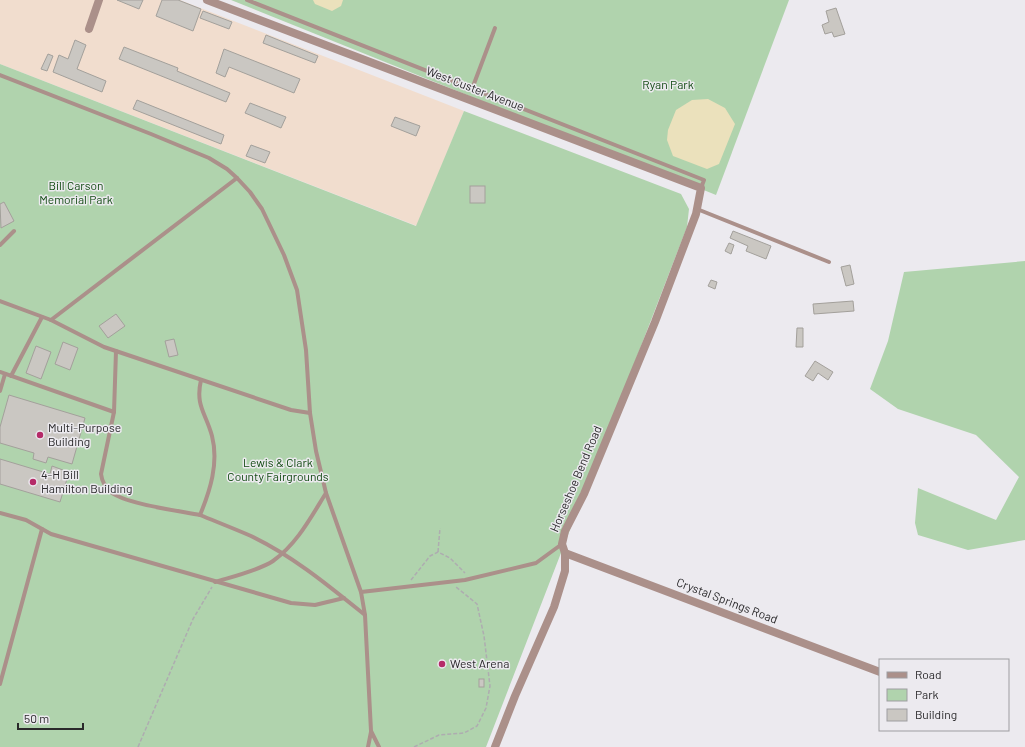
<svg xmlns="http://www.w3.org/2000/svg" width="1025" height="747" font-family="Barlow,sans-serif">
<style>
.industrial{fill:#f1ddce}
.green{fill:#b0d3ad}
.sand{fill:#ebe1bc}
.building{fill:#cac7c2;stroke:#a3a09b}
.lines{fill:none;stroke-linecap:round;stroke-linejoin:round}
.path{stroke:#aeacb0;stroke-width:1.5;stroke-dasharray:4 2;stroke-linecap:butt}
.service{stroke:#ab908a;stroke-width:4}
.minor{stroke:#ab908a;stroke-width:8}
.poi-dot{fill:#b52b68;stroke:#eceaef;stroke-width:1.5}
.labels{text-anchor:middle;stroke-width:3;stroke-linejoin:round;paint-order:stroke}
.park-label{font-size:12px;fill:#114a12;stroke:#eceaef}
.street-label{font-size:12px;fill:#2a292b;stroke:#eceaef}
.poi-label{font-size:12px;fill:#2a292b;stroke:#eceaef;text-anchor:start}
</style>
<rect width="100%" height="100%" fill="#eceaef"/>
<polygon class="industrial" points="0,0 180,0 464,111 417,226 0,64"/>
<g class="green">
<polygon points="231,0 789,0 716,195"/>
<polygon points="0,64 416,226 464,111 681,194 689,209 687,227 486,747 0,747"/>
<polygon points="1025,261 1025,540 968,550 918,535 915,523 918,488 996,520 1019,477 976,435 898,409 870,389 888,341 904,272"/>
</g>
<g class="sand">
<polygon points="313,0 343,0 341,6 332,11 315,4"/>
<polygon points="708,99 725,108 735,124 719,164 707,169 673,156 667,140 668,130 676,110 692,100"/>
</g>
<g class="building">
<polygon points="117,0 143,0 139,9"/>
<polygon points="162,0 178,0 201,9 193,31 156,16"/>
<polygon points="836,8 845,34 834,37 832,32 825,34 822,25 829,22 826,11"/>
<polygon points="203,11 232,22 229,29 200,18"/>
<polygon points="266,35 318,56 315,63 263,43"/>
<polygon points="75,40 86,45 77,69 106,81 102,92 53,72 59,55 68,59"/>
<polygon points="124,47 178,68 177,71 230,93 226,102 119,59"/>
<polygon points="224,49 300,79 294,93 229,67 225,77 216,73"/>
<polygon points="48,54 53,56 47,71 41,69"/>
<polygon points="137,100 224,135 221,144 133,109"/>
<polygon points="250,103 286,117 281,128 245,113"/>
<polygon points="395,117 420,126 416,136 391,126"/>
<polygon points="251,145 270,152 265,163 246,156"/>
<rect x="470" y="186" width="15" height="17"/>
<polygon points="4,202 14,221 1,228 0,204"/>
<polygon points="733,231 771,246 766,259 746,251 748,246 730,238"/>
<polygon points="729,243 734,245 731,254 725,251"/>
<polygon points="850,265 854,284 846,286 841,267"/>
<polygon points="711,280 717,282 715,289 708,286"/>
<polygon points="853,301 854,311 814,314 813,304"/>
<polygon points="116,314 125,326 108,338 99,326"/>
<polygon points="797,328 803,328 803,347 796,347"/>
<polygon points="174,339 178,355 169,357 165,341"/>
<polygon points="63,342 78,348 70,370 55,364"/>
<polygon points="36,346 51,352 41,379 26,373"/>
<polygon points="815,361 833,372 828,380 818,373 813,381 805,376"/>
<polygon points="9,395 85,418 72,464 48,457 46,463 33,459 34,453 0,443 0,427"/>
<polygon points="0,459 50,474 52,466 63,470 66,473 64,478 67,479 60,502 0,484"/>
<rect x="479" y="679" width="5" height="8"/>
</g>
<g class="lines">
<g class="path">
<polyline points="438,552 440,528"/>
<polyline points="411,580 430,556 438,552 450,558 465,573"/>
<polyline points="138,747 193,619 212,587"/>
<polyline points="414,747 439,735 464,733 477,726 486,708 490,686 484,636 477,604 456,587"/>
</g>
<g class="service">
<polyline points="247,0 704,180 701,188"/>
<polyline points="0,75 151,134 209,158 227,169 237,178 250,192 262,209 284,255 297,290 306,350 310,413 316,451 326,493 361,592 365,615 371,731 379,747"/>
<polyline points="472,89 495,28"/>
<polyline points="697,209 829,262"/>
<polyline points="0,245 14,231"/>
<polyline points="0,301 51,320 237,178"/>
<polyline points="51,320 104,347 291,410 310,413"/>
<polyline points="0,372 114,412 116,351"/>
<polyline points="11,376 42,317"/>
<path d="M201,380C195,406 206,413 212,436C219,463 210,491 200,515C217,522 235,529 251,536C293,556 329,586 365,615"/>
<polyline points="0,391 5,374"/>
<path d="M114,412L101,474C102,482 105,487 111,492C125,504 180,511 200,515"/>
<polyline points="0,513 26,520 51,534 291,603 315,605 344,598"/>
<path d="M215,582C231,577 260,570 273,561C297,544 311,517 326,493"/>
<polyline points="361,592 465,580 536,563 562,544"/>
<polyline points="0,684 42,529"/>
<polyline points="368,747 371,732"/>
</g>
<g class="minor">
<polyline points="207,0 701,188 696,214 655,322 584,494 565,531 562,544 565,553 565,571 554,607 515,696 495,747"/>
<polyline points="89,29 99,0"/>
<polyline points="565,553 880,672"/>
</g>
</g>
<g class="poi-dot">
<circle cx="40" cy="435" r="4"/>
<circle cx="33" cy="482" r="4"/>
<circle cx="442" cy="664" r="4"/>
</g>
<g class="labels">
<g class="park-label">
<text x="668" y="89">Ryan Park</text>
<text x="76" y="190">Bill Carson<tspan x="76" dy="14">Memorial Park</tspan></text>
<text x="278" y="467">Lewis &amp; Clark<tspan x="278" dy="14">County Fairgrounds</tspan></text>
</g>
<g class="street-label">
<text transform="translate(475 89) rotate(21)" y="4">West Custer Avenue</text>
<text transform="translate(576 479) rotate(-67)" y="4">Horseshoe Bend Road</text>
<text transform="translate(727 601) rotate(21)" y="4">Crystal Springs Road</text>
</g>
<g class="poi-label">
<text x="48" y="432">Multi-Purpose<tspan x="48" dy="14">Building</tspan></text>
<text x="41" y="479">4-H Bill<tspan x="41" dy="14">Hamilton Building</tspan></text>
<text x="450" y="668">West Arena</text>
</g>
</g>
<rect x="879" y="659" width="130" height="72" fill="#eceaef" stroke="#9e9da1"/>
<rect x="887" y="672" width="20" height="6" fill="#ab908a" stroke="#9e9da1"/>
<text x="915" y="679" font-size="12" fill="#2a292b">Road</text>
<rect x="887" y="689" width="20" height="12" fill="#b0d3ad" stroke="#9e9da1"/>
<text x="915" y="699" font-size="12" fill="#2a292b">Park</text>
<rect x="887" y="709" width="20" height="12" fill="#cac7c2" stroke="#9e9da1"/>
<text x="915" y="719" font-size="12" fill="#2a292b">Building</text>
<path d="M18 723v6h65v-6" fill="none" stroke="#2a292b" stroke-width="2"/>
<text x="24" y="723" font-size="12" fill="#2a292b" stroke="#eceaef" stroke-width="3" paint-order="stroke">50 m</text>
</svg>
